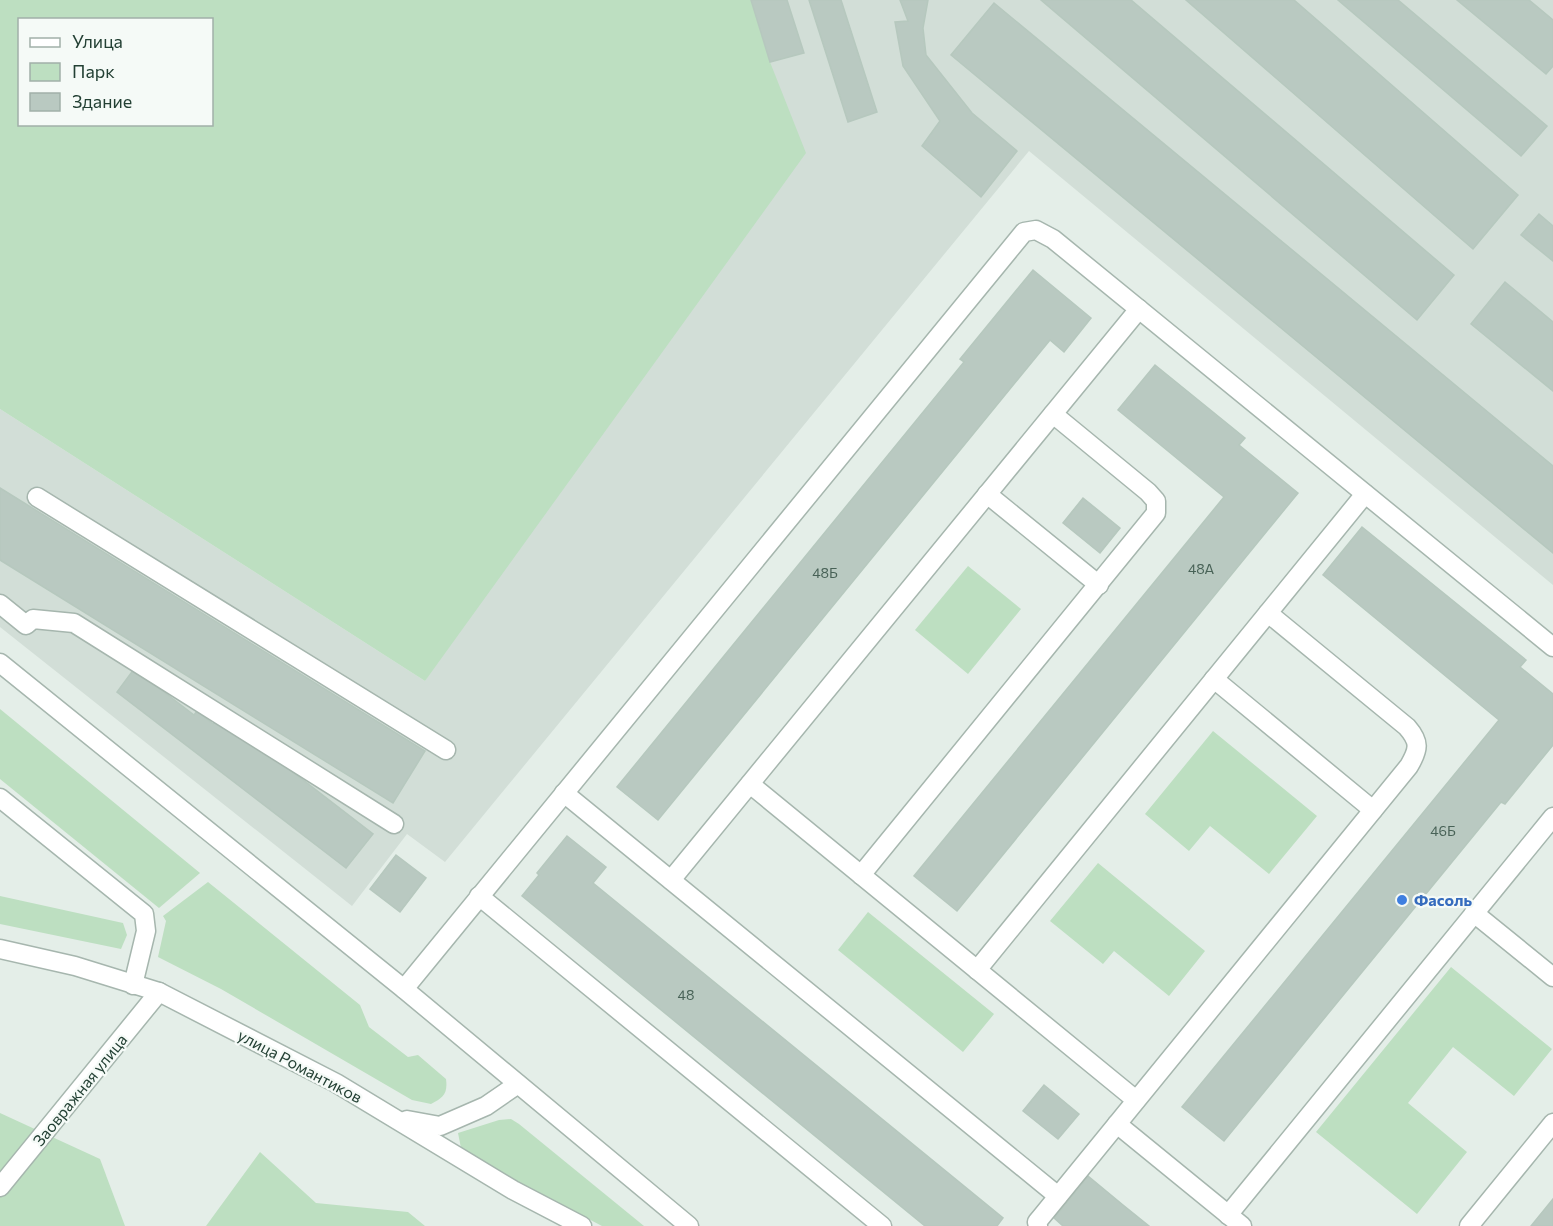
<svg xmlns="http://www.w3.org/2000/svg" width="1553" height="1226" font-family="Commissioner,sans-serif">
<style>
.built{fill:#d2ded7}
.green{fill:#bddfc1;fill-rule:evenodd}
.building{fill:#b9c9c1;stroke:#b6c8be;stroke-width:1.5}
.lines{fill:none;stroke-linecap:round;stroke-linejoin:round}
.minor-casing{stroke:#a6b6ae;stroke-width:21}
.minor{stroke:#fff;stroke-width:18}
.shop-dot{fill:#3f7fe0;stroke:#f5faf7;stroke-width:2}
.labels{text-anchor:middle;stroke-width:4.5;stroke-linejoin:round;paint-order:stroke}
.number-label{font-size:14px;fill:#486257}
.shop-label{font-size:16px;font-weight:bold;fill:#366cbe;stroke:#f5faf7;text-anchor:start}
.street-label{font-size:16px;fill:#234034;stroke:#f5faf7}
</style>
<rect width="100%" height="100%" fill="#e4eee8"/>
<polygon class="built" points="751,0 1553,0 1553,585 1029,151 445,862 407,834 352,906 0,627 0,409 425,681 770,62"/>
<g class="green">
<path d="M0,0H751L770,62L806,153L425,681L0,409ZM20,20H212V124H20Z"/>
<polygon points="968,566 1021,609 968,674 915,630"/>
<polygon points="0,709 200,873 159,908 0,779"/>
<polygon points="1213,731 1317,816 1269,874 1210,826 1189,851 1145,814"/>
<polygon points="1098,863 1205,951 1169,996 1114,951 1103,964 1050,921"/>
<path d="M208,882L360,1005L369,1027L408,1057L418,1055L446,1079C448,1094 443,1098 431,1104L412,1100L221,989L158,957L166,921L163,916Z"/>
<polygon points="0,896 123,923 127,935 121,949 0,924"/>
<polygon points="868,912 994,1014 963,1052 838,950"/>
<polygon points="1451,967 1552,1049 1514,1096 1453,1047 1408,1103 1467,1152 1417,1214 1316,1132"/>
<polygon points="0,1113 100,1159 125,1226 0,1226"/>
<polygon points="511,1119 519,1124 644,1226 602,1226 462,1153 458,1133 499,1120"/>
<polygon points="260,1152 316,1203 408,1212 425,1226 206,1226"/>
</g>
<g class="building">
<polygon points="751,0 787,0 804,53 770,62"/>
<polygon points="809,0 841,0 877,112 848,122"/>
<polygon points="900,0 928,0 923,28 926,55 972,113 1017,151 981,197 922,146 940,121 903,66 895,22 908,21"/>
<polygon points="1041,0 1131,0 1454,275 1417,320"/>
<polygon points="1186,0 1294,0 1518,195 1473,249"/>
<polygon points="1338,0 1398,0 1547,126 1521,156"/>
<polygon points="1457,0 1529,0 1553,20 1553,66 1546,74"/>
<polygon points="994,3 1553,466 1553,553 951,55"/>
<polygon points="1539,214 1553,226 1553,261 1521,235"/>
<polygon points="1033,270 1091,318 1064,352 1050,340 658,820 617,787 964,362 960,359"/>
<polygon points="1505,282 1553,322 1553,391 1471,324"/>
<polygon points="1155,365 1245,438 1239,445 1298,493 957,911 914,876 1224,497 1118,410"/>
<polygon points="0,488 425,751 393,803 0,560"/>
<polygon points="1083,498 1120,528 1100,553 1063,523"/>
<polygon points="1362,527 1526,660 1520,667 1553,694 1553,745 1505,804 1501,802 1224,1141 1182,1107 1499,720 1323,575"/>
<polygon points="134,669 194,715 197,711 213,724 216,720 233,734 237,729 373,834 346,868 117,692"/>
<polygon points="567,836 606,867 593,883 1003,1218 997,1226 925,1226 522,896 539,875 537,873"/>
<polygon points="396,855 426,878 400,912 370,889"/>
<polygon points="1044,1085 1079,1114 1058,1139 1023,1111"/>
<polygon points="1088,1176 1123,1205 1149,1226 1063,1226 1054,1218"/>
<polygon points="1553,1199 1553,1226 1531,1226"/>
</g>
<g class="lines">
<g class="minor-casing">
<g id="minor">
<polyline points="987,494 1099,585"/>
<polyline points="37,497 446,750"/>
<polyline points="0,604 26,625 33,619 74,623 394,824"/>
<polyline points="0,663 404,989 689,1226"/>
<polyline points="1214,679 1373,810"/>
<polyline points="750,784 1136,1100"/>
<polyline points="564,793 1058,1196"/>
<polyline points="0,798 144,914 146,931 133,985"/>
<polyline points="861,875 1156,513 1156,501 1148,492 1053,414"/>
<polyline points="671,880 1139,309"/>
<polyline points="479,896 882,1226"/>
<polyline points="1474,913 1553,977"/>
<polyline points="0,949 75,966 159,992 336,1083 513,1190 582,1226"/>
<polyline points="977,970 1365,494"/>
<polyline points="404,989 1024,232 1036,230 1053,239 1553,647"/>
<polyline points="407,1120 440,1126 486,1106 518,1084"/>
<polyline points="1117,1124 1242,1226"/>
<polyline points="0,1187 159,992"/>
<polyline points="1228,1215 1553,817"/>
<path d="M1038,1226L1037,1222L1042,1216L1409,766C1419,749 1420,742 1407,727L1268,613"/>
<polyline points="1469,1226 1553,1123"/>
</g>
</g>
<use href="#minor" class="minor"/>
</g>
<circle class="shop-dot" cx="1402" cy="900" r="6"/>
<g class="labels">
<g class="number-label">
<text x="1201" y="574">48А</text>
<text x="825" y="578">48Б</text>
<text x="1443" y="836">46Б</text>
<text x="686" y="1000">48</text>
</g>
<g class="shop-label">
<text x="1414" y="906">Фасоль</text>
</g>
<g class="street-label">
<text transform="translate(300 1066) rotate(28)" y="6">улица Романтиков</text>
<text transform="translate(80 1090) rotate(-51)" y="6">Заовражная улица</text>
</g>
</g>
<rect x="18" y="18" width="195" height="108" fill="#f5faf7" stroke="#a1b0a9" stroke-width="1.5"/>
<rect x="30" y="38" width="30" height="9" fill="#ffffff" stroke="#a1b0a9" stroke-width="1.5"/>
<text x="72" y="48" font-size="18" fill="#234034">Улица</text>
<rect x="30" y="63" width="30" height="18" fill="#bddfc1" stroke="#a1b0a9" stroke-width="1.5"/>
<text x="72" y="78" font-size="18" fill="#234034">Парк</text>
<rect x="30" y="93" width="30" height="18" fill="#b9c9c1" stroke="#a1b0a9" stroke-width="1.5"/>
<text x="72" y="108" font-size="18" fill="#234034">Здание</text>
</svg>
